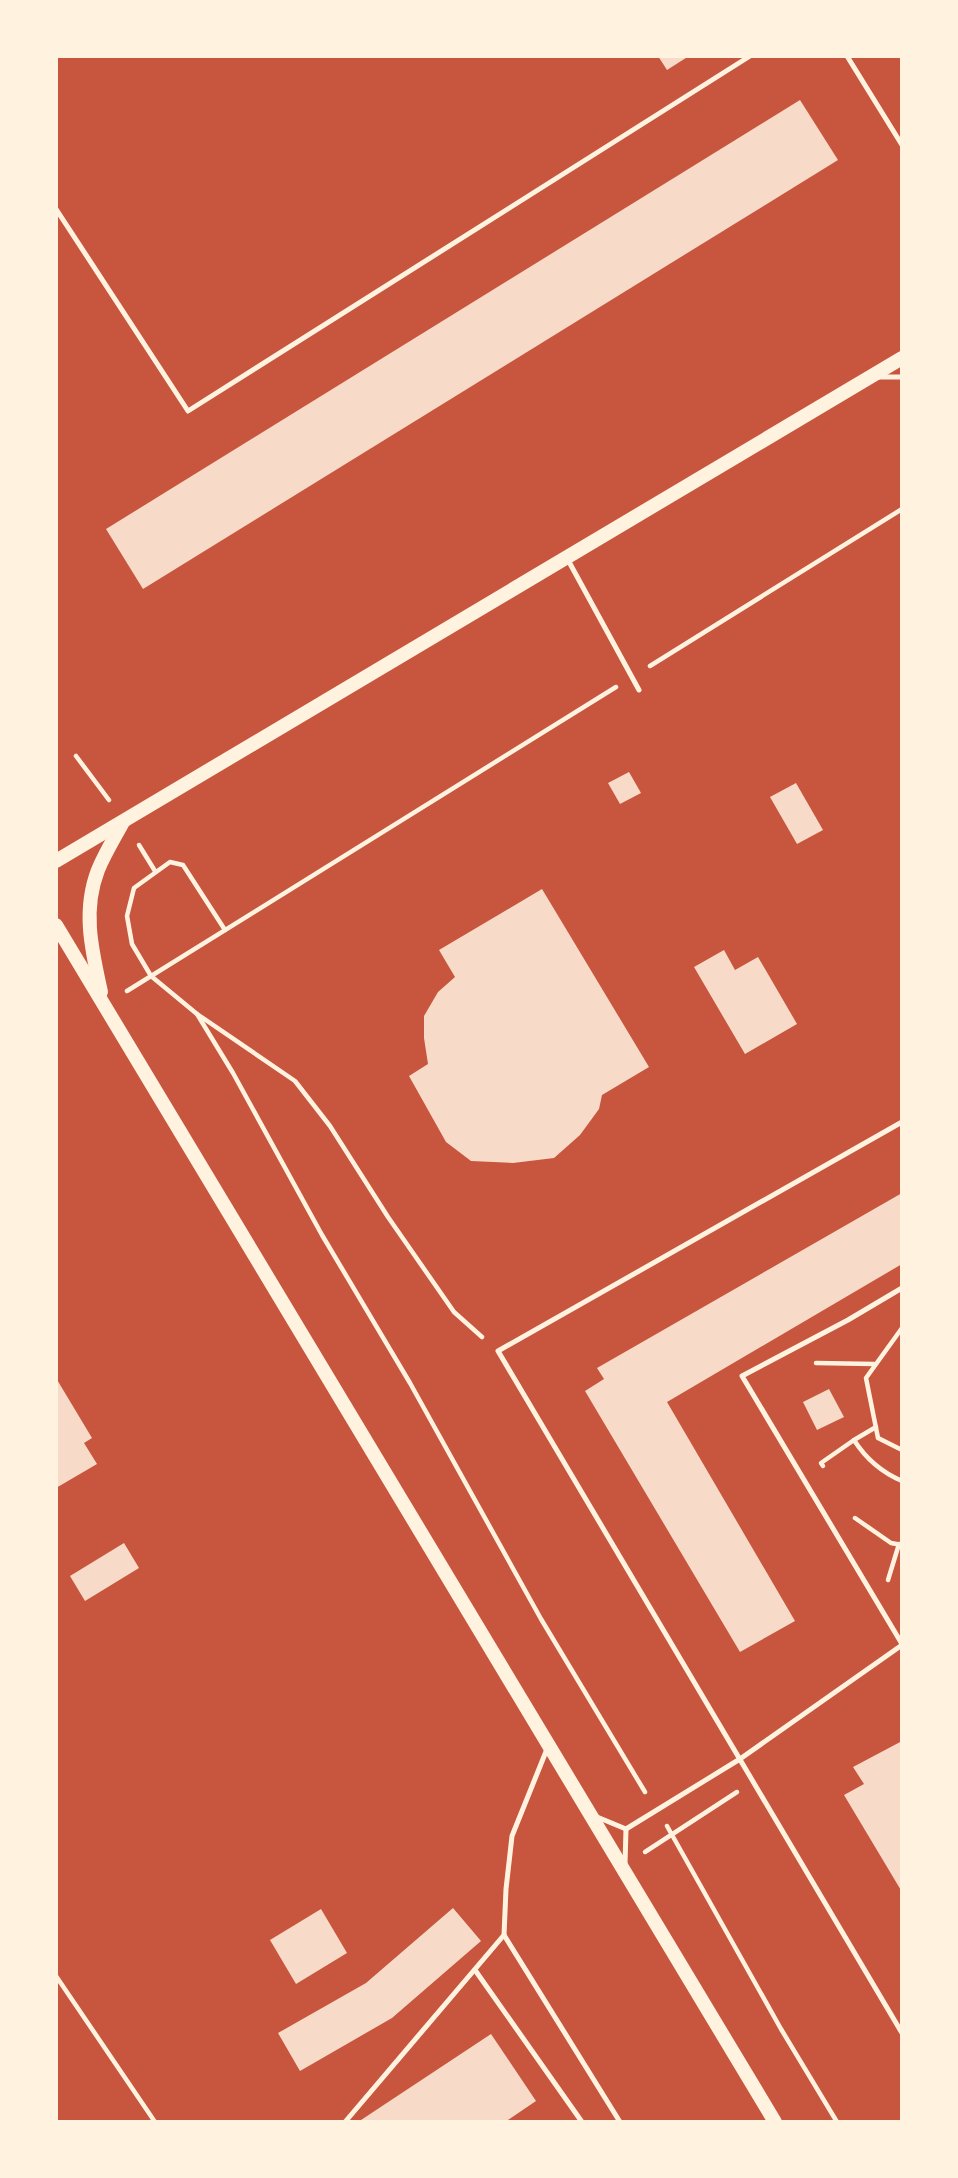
<svg xmlns="http://www.w3.org/2000/svg" width="958" height="2178" font-family="'Roboto Condensed',sans-serif">
<style>
.building{fill:#f7dbc8}
.lines{fill:none;stroke-linecap:round;stroke-linejoin:round}
.path{stroke:#fff3e0;stroke-width:4.5}
.service{stroke:#fff3e0;stroke-width:5}
.secondary{stroke:#fff3e0;stroke-width:14}
</style>
<rect width="100%" height="100%" fill="#c8553d"/>
<g class="building">
<polygon points="658,56 689,56 667,70"/>
<polygon points="800,100 838,160 143,589 106,529"/>
<polygon points="629,772 641,793 620,804 608,783"/>
<polygon points="796,783 823,830 797,844 770,797"/>
<polygon points="542,889 649,1067 602,1095 599,1109 580,1135 554,1158 513,1163 471,1161 446,1142 409,1076 428,1064 424,1038 424,1016 438,992 455,977 439,950"/>
<polygon points="724,950 735,970 758,957 797,1024 745,1054 694,967"/>
<polygon points="902,1193 902,1264 667,1402 795,1621 740,1652 585,1391 604,1379 597,1368"/>
<polygon points="56,1378 92,1438 84,1443 97,1464 56,1488"/>
<polygon points="829,1389 844,1417 817,1430 803,1402"/>
<polygon points="124,1543 139,1568 85,1601 70,1576"/>
<polygon points="902,1741 902,1892 844,1795 864,1784 853,1767"/>
<polygon points="453,1908 481,1941 392,2018 300,2071 278,2033 366,1983"/>
<polygon points="321,1909 347,1953 296,1984 270,1940"/>
<polygon points="491,2034 536,2101 505,2122 358,2122"/>
</g>
<g class="lines">
<g class="path">
<polyline points="650,666 902,509"/>
<polyline points="76,756 109,800"/>
<polyline points="139,845 155,871"/>
<polyline points="225,930 183,865 170,862 134,888 127,916 132,944 151,976 197,1014 295,1081 330,1126 388,1217 454,1312 482,1337"/>
<polyline points="127,991 616,687"/>
<polyline points="197,1014 233,1073 322,1235 410,1383 541,1619 645,1792"/>
<polyline points="902,1328 866,1378 878,1438 902,1450"/>
<polyline points="816,1363 874,1364"/>
<polyline points="854,1440 876,1427"/>
<path d="M823,1466L821,1463L854,1440C866,1459 881,1472 902,1481"/>
<polyline points="855,1518 891,1543 902,1545"/>
<polyline points="888,1580 899,1544"/>
<polyline points="667,1826 781,2029 837,2122"/>
<polyline points="645,1852 737,1792"/>
<polyline points="56,1976 155,2122"/>
</g>
<g class="service">
<polyline points="847,56 902,145"/>
<polyline points="56,209 188,411 750,56"/>
<polyline points="876,377 902,377"/>
<polyline points="568,560 639,690"/>
<polyline points="902,1122 498,1351 902,2033"/>
<polyline points="902,1288 848,1320 742,1376 902,1644"/>
<polyline points="547,1749 512,1836 506,1889 504,1935 620,2122"/>
<polyline points="597,1817 626,1829"/>
<polyline points="626,1829 740,1759 902,1645"/>
<polyline points="625,1864 626,1829"/>
<polyline points="475,1970 582,2122"/>
<polyline points="345,2122 504,1935"/>
</g>
<g class="secondary">
<polyline points="56,861 902,358"/>
<polyline points="56,925 775,2122"/>
<path d="M101,992C92,951 82,911 98,870C105,853 115,837 123,822"/>
</g>
</g>
<rect width="958" height="2178" fill="none" stroke="#fff3e0" stroke-width="116"/>
</svg>
